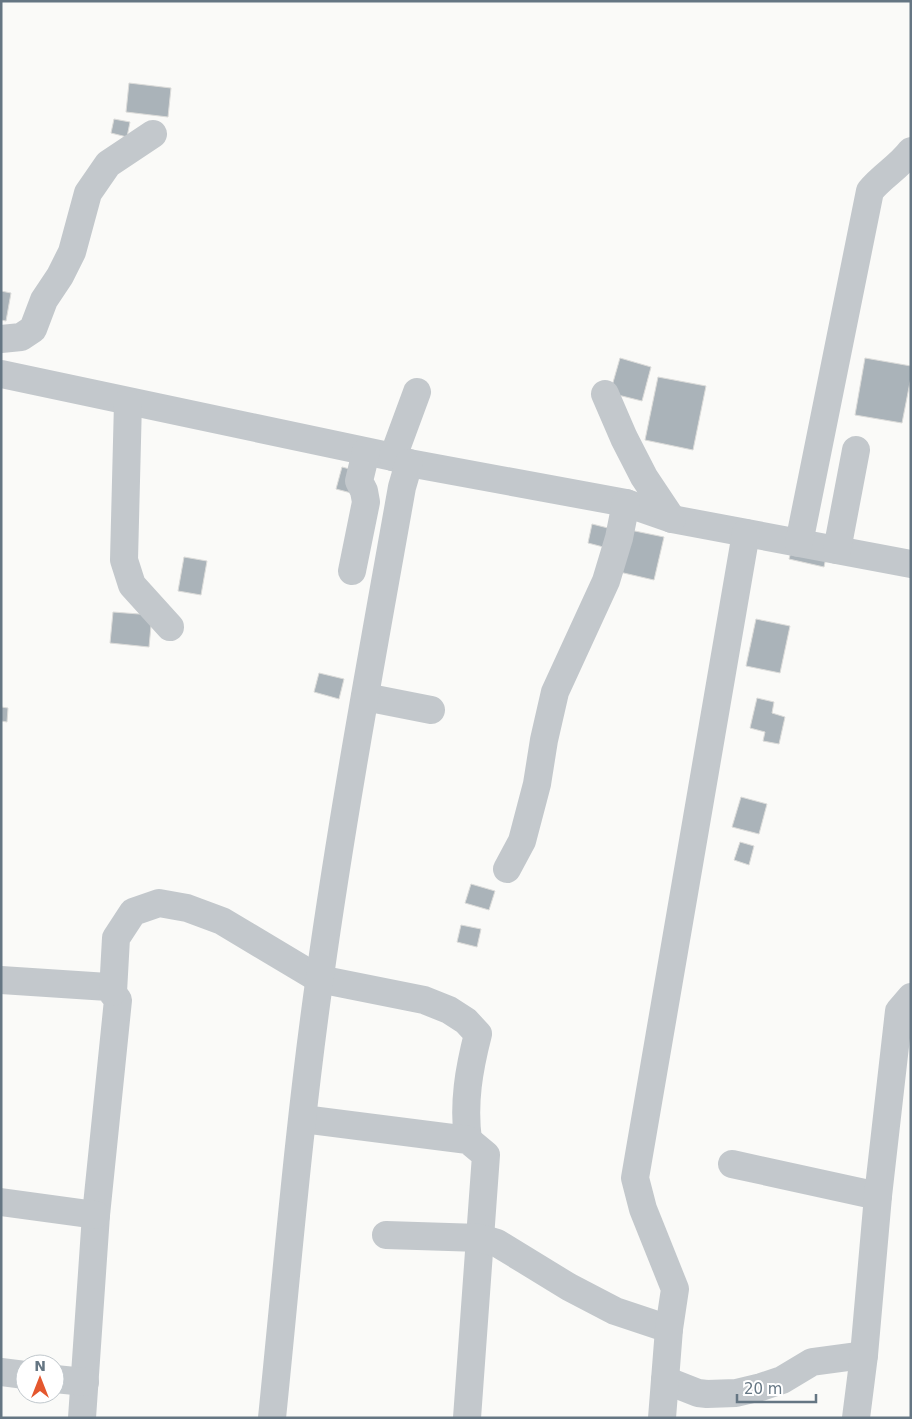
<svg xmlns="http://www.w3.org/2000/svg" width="912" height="1419" font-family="'DejaVu Sans',sans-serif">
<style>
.building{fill:#aab3b9;stroke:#dcdcda}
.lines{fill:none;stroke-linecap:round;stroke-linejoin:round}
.minor{stroke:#c3c8cc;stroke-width:28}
</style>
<rect width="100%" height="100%" fill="#fafaf8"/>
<g class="building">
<polygon points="129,83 171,88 168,117 126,112"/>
<polygon points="114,119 130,122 127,137 111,133"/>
<polygon points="1,291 11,293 6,321 1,320"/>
<polygon points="620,358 651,367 642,401 610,393"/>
<polygon points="865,358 911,366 911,377 902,423 855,415"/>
<polygon points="658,377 706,386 693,450 645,440"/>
<polygon points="342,467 365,473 359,495 336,489"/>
<polygon points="592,524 616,530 611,549 588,543"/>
<polygon points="625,529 664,537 654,580 615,571"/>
<polygon points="793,544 827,552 824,567 789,559"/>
<polygon points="184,557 207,561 201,595 178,591"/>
<polygon points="113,612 152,615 149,647 110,643"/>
<polygon points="756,619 790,626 780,673 746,666"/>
<polygon points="319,673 344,679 339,699 314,692"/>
<polygon points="757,698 774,702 772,713 785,717 779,744 763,741 765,732 750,728"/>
<polygon points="1,707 8,708 7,722 1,721"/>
<polygon points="741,797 767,804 759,834 732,827"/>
<polygon points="740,842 754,846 749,865 734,860"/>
<polygon points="471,884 495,891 489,910 465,903"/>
<polygon points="461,925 481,929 477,947 457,942"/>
</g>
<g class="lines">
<g class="minor">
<polyline points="1,339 21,337 33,329 44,300 60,276 72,252 88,193 108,164 153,134"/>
<polyline points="1,374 393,457 409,463 626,503 672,519 911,564"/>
<polyline points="605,394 624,438 644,477 672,519"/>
<polyline points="128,402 124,560 132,585 170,627"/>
<polyline points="393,457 417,392"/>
<path d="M799,543L870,191C882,176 899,167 911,151"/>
<polyline points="837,550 856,450"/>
<polyline points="352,571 366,502 364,491 359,481 366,452"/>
<polyline points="365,697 431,710"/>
<polyline points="507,869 522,841 537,784 544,740 555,692 606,581 619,538 626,503"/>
<polyline points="1,980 108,987 118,1000 96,1215 82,1418"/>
<path d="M113,992L116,938L133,912L159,903L187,908L222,921L319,979L424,1000L449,1010L466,1021L478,1034C469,1069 463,1103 468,1140"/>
<polyline points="303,1119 468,1140 486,1155 467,1418"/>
<polyline points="732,1164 878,1196"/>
<polyline points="1,1202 96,1215"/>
<polyline points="386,1235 480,1238 497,1243 569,1287 615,1311 669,1329"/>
<polyline points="1,1372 25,1375"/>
<polyline points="55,1379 85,1382"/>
<polyline points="665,1380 698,1393 707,1394 736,1393 761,1387 782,1380 812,1362 864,1355"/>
<path d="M272,1418C287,1271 299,1123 320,976C343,812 373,650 402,487L409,463"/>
<polyline points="662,1418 669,1329 675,1289 643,1209 635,1178 746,533"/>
<polyline points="856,1418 864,1355 878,1196 899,1011 911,997"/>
</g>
</g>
<rect width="912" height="1419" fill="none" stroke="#657683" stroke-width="5"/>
<g transform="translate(40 1379)"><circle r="24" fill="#ffffff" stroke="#c1c8cd"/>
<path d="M0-4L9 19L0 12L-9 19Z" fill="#e4572e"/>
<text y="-8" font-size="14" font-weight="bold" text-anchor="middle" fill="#657683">N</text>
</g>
<path d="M737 1394v8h79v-8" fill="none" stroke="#657683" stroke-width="2.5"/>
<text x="744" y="1394" font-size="15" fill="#657683" stroke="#ffffff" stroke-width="4" paint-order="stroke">20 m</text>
</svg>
